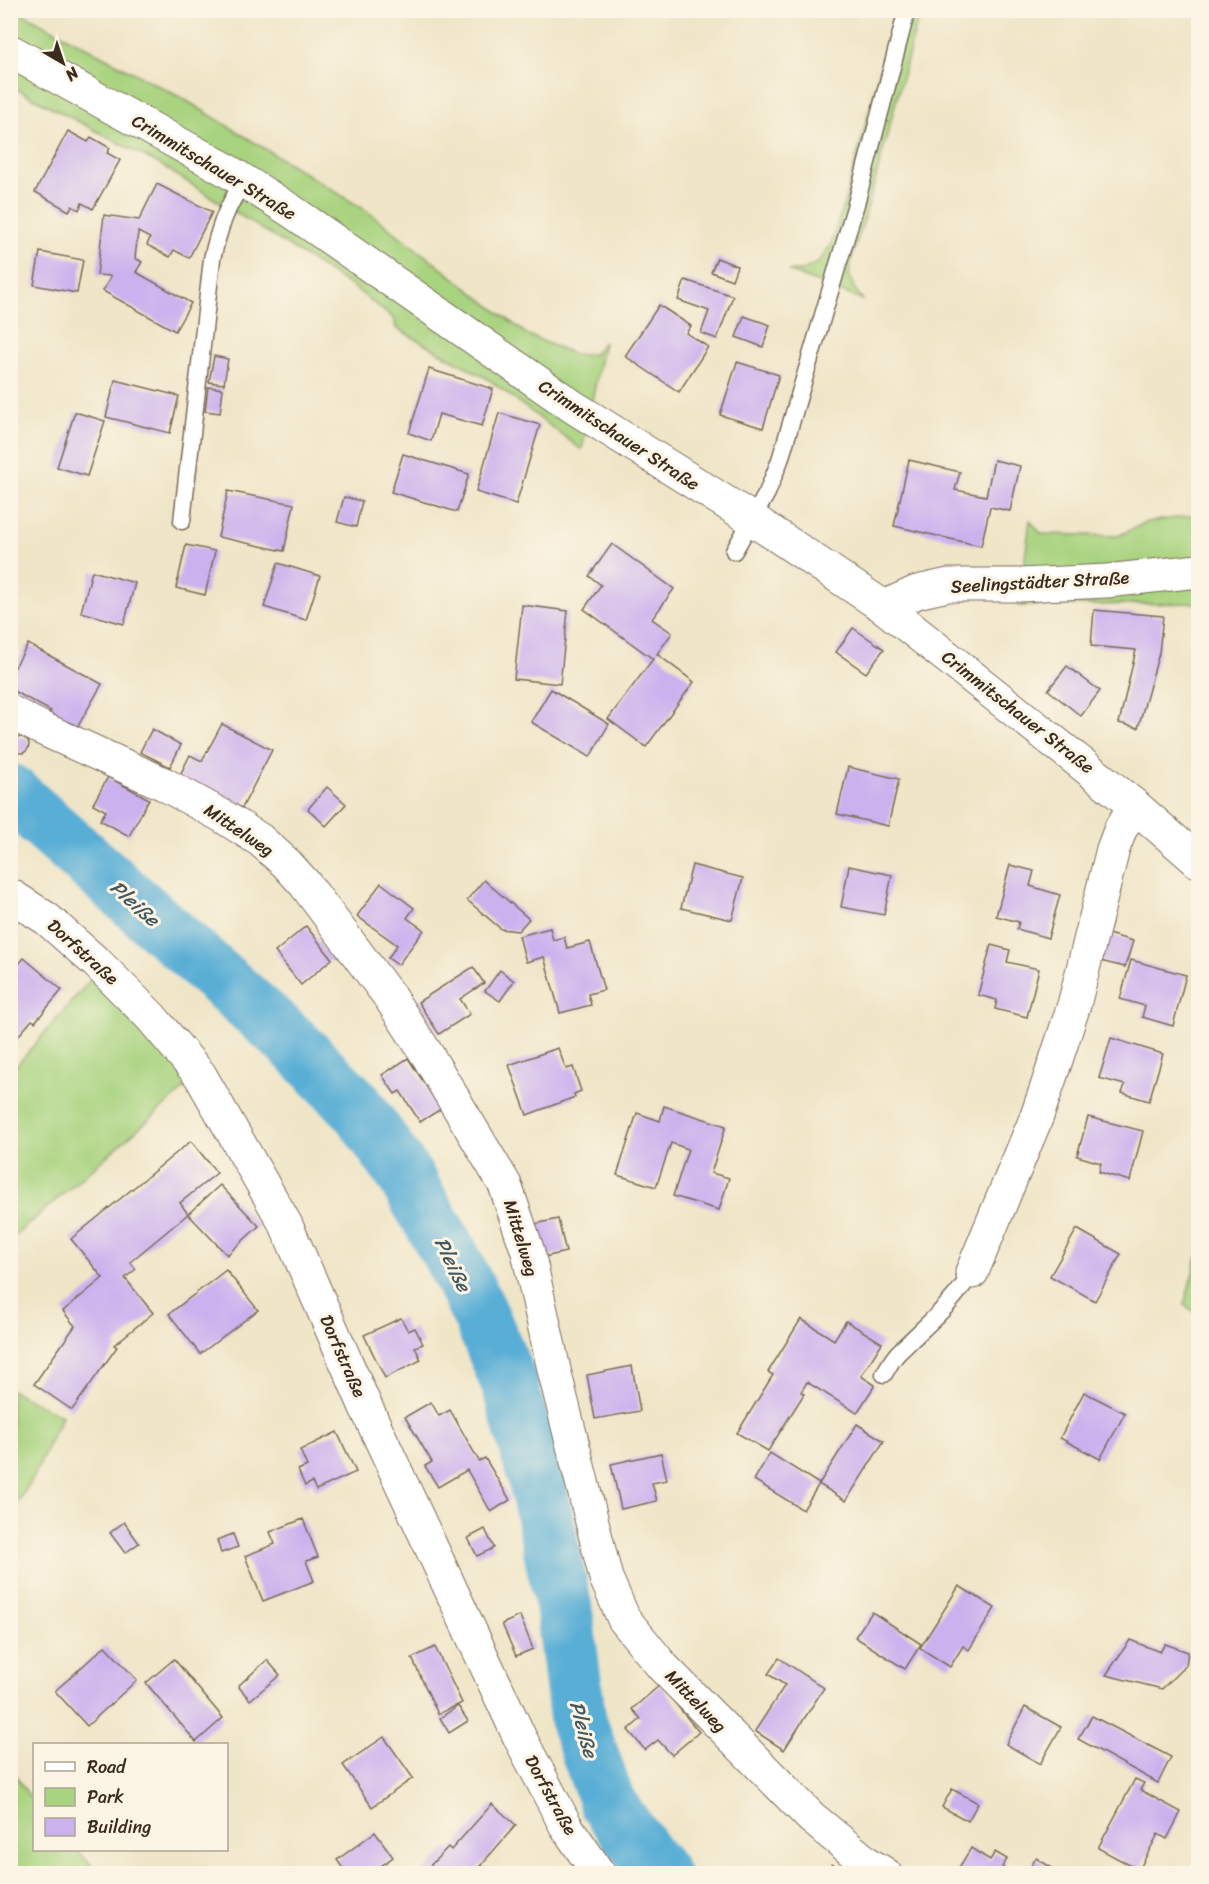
<svg xmlns="http://www.w3.org/2000/svg" width="1209" height="1884" font-family="Sriracha,sans-serif">
<style>
.green{fill:#a8d37f;stroke:#727e4e;stroke-width:1.5}
.lines{fill:none;stroke-linecap:round;stroke-linejoin:round}
.river{stroke:#58aed5;stroke-width:57}
.building{fill:#cbb1ee}
.service-casing{stroke:#7a6b59;stroke-width:19}
.minor-casing{stroke:#7a6b59;stroke-width:35}
.tertiary-casing{stroke:#7a6b59;stroke-width:35}
.service{stroke:#fff;stroke-width:16}
.minor{stroke:#fff;stroke-width:33}
.tertiary{stroke:#fff;stroke-width:33}
.labels{text-anchor:middle;stroke-width:6;stroke-linejoin:round;paint-order:stroke}
.street-label{font-size:18px;fill:#3b2a1e;stroke:#fcf5e5}
.water-label{font-size:20px;font-style:italic;fill:#45585e;stroke:#fcf5e5}
</style>
<rect width="100%" height="100%" fill="#fcf5e5"/>
<filter id="ink" filterUnits="userSpaceOnUse"><feTurbulence type="fractalNoise" baseFrequency=".0167" numOctaves="2"/><feDisplacementMap in="SourceGraphic" scale="12" xChannelSelector="R" yChannelSelector="G"/><feConvolveMatrix kernelMatrix="1 2 1 2 8 2 1 2 1" color-interpolation-filters="sRGB"/></filter>
<filter id="wash" filterUnits="userSpaceOnUse"><feTurbulence type="fractalNoise" baseFrequency=".008" numOctaves="4" result="noise"/><feDisplacementMap in="SourceGraphic" scale="24" xChannelSelector="R" yChannelSelector="G"/><feGaussianBlur stdDeviation="1.35" result="paint"/><feColorMatrix in="noise" values="0 0 0 0 0 0 0 0 0 0 0 0 0 0 0 0 0 1.4 0 .05"/><feComposite in="paint" operator="in"/></filter>
<g filter="url(#wash)">
<rect width="100%" height="100%" fill="#efe5c7"/>
<g class="green">
<polygon points="10,11 18,11 187,101 367,211 528,335 576,355 594,354 604,342 582,450 488,379 396,328 394,319 353,287 161,165 11,86"/>
<polygon points="896,11 920,11 869,203 852,257 849,274 854,288 863,300 788,271 802,271 819,262 830,246 844,204"/>
<polygon points="1198,515 1198,603 1019,606 1030,520 1041,534 1118,536 1147,522"/>
<polygon points="98,971 197,1078 11,1239 11,1072"/>
<polygon points="1198,1255 1198,1314 1184,1305"/>
<polygon points="11,1390 62,1416 32,1480 11,1513"/>
<polygon points="11,1769 34,1803 34,1850 77,1850 99,1873 11,1873"/>
</g>
<g class="lines">
<polyline class="river" points="10,792 293,1043 356,1106 405,1176 451,1256 481,1316 509,1383 536,1478 564,1608 578,1721 608,1804 647,1858 661,1874"/>
</g>
<g id="blocks">
<g class="building">
<polygon points="68,131 88,142 91,137 110,148 107,153 120,160 93,209 82,203 79,210 72,206 69,211 35,192"/>
<polygon points="157,184 212,212 189,258 174,250 170,257 147,245 150,238 138,232 135,258 142,262 136,272 191,303 175,331 103,291 111,276 97,275 104,215 139,220"/>
<polygon points="40,252 83,260 77,293 34,285"/>
<polygon points="717,258 737,266 732,280 711,272"/>
<polygon points="685,280 733,296 717,339 701,333 709,311 678,300"/>
<polygon points="659,305 691,326 686,333 708,347 679,392 625,356"/>
<polygon points="744,316 770,325 763,347 736,337"/>
<polygon points="214,356 228,359 224,384 209,382"/>
<polygon points="737,362 779,375 763,428 720,415"/>
<polygon points="429,369 493,389 482,426 439,414 431,441 409,433"/>
<polygon points="115,380 179,396 170,433 106,417"/>
<polygon points="208,387 223,389 220,413 205,411"/>
<polygon points="75,412 105,421 87,476 57,467"/>
<polygon points="499,413 540,425 516,504 476,492"/>
<polygon points="403,454 469,474 457,512 391,492"/>
<polygon points="909,460 960,472 955,490 986,496 994,460 1020,466 1010,511 990,507 981,546 894,526"/>
<polygon points="228,491 294,504 284,551 218,537"/>
<polygon points="344,497 362,501 356,527 337,522"/>
<polygon points="612,544 674,589 652,619 672,633 657,654 694,682 646,747 608,719 653,659 584,609 601,585 589,576"/>
<polygon points="186,545 215,551 205,595 176,588"/>
<polygon points="278,563 320,576 306,620 264,607"/>
<polygon points="92,571 135,583 124,624 81,612"/>
<polygon points="522,605 568,611 560,684 514,679"/>
<polygon points="1094,610 1163,616 1159,653 1138,728 1119,723 1136,650 1091,646"/>
<polygon points="853,628 884,649 866,673 836,652"/>
<polygon points="28,644 102,684 74,733 47,719 51,711 10,689 10,676"/>
<polygon points="1067,666 1100,691 1081,716 1048,690"/>
<polygon points="551,689 609,724 590,757 531,722"/>
<polygon points="222,724 272,750 242,808 179,777 190,755 202,761"/>
<polygon points="152,729 181,745 170,767 140,752"/>
<circle cx="21" cy="745" r="8"/>
<polygon points="848,767 899,779 888,826 837,814"/>
<polygon points="108,777 149,799 129,836 100,820 106,811 93,804"/>
<polygon points="327,787 346,804 326,826 308,809"/>
<polygon points="692,865 743,878 732,920 681,908"/>
<polygon points="1010,865 1034,871 1030,886 1060,895 1048,938 1017,929 1019,922 996,916"/>
<polygon points="849,866 892,875 884,915 841,907"/>
<polygon points="484,880 529,919 518,931 501,929 467,900"/>
<polygon points="381,883 414,908 407,918 424,930 398,965 388,958 397,945 357,916"/>
<polygon points="306,926 332,959 301,985 275,952"/>
<polygon points="550,928 553,940 564,937 567,948 590,942 604,990 588,994 591,1005 560,1013 544,957 526,962 519,936"/>
<polygon points="1108,934 1133,941 1125,967 1100,961"/>
<polygon points="991,945 1010,950 1007,962 1039,969 1027,1017 995,1009 997,1000 978,995"/>
<polygon points="24,958 62,990 35,1022 32,1020 14,1041 10,1038 10,974"/>
<polygon points="1131,960 1186,975 1173,1026 1142,1017 1145,1006 1120,999"/>
<polygon points="473,967 484,983 460,999 470,1014 439,1034 418,1002"/>
<polygon points="500,970 514,981 500,1001 485,991"/>
<polygon points="1111,1038 1163,1054 1149,1101 1122,1093 1125,1085 1099,1078"/>
<polygon points="558,1048 566,1069 573,1067 581,1091 574,1094 575,1097 527,1115 509,1065"/>
<polygon points="408,1058 441,1109 420,1122 400,1091 395,1094 382,1075"/>
<polygon points="664,1106 726,1126 711,1173 729,1178 719,1210 673,1196 688,1149 671,1143 656,1187 617,1175 637,1113 660,1121"/>
<polygon points="1088,1117 1143,1131 1130,1181 1099,1172 1101,1163 1077,1156"/>
<polygon points="191,1141 217,1173 180,1203 188,1214 220,1185 259,1226 227,1255 188,1214 130,1262 136,1269 125,1278 153,1313 114,1345 117,1347 72,1410 34,1384 75,1326 63,1311 103,1278 71,1239"/>
<polygon points="558,1219 566,1252 544,1257 535,1224"/>
<polygon points="1077,1229 1121,1254 1095,1301 1050,1276"/>
<polygon points="226,1270 258,1310 200,1354 169,1314"/>
<polygon points="401,1318 408,1331 415,1328 423,1344 415,1347 421,1360 385,1378 364,1335"/>
<polygon points="801,1319 834,1340 846,1321 882,1343 861,1376 875,1385 857,1413 807,1382 801,1392 804,1394 768,1451 737,1433 773,1375 768,1372"/>
<polygon points="632,1366 640,1411 595,1419 587,1375"/>
<polygon points="1084,1392 1125,1413 1100,1459 1060,1438"/>
<polygon points="431,1402 439,1416 450,1410 479,1461 485,1458 510,1500 491,1512 467,1470 438,1487 425,1466 432,1462 405,1417"/>
<polygon points="857,1424 884,1441 846,1501 819,1484 803,1510 754,1480 770,1453 819,1484"/>
<polygon points="337,1432 356,1472 316,1490 312,1482 305,1486 298,1470 307,1466 300,1450"/>
<polygon points="661,1453 667,1480 652,1483 657,1501 621,1509 611,1464"/>
<polygon points="303,1519 318,1557 306,1561 314,1581 263,1601 245,1556 275,1544 270,1532"/>
<polygon points="124,1522 139,1543 125,1553 110,1533"/>
<polygon points="485,1529 494,1548 477,1556 468,1538"/>
<polygon points="233,1534 238,1547 221,1553 217,1540"/>
<polygon points="959,1586 995,1608 969,1650 963,1646 950,1667 920,1648"/>
<polygon points="872,1612 921,1644 905,1669 855,1637"/>
<polygon points="520,1616 533,1649 516,1656 502,1624"/>
<polygon points="1130,1640 1160,1652 1165,1644 1188,1652 1186,1665 1162,1689 1106,1675"/>
<polygon points="105,1646 137,1680 87,1726 55,1691"/>
<polygon points="435,1647 462,1703 438,1714 412,1658"/>
<polygon points="779,1658 824,1688 784,1750 755,1731 785,1685 768,1674"/>
<polygon points="174,1659 223,1718 196,1742 146,1683"/>
<polygon points="267,1660 280,1675 250,1700 238,1686"/>
<polygon points="660,1685 699,1732 672,1755 658,1740 645,1750 628,1730 641,1719 632,1709"/>
<polygon points="458,1706 468,1721 449,1733 440,1718"/>
<polygon points="1025,1707 1061,1727 1040,1764 1006,1744"/>
<polygon points="1092,1716 1171,1757 1158,1783 1078,1739"/>
<polygon points="384,1737 413,1778 372,1807 343,1765"/>
<polygon points="1135,1779 1144,1783 1140,1790 1181,1812 1167,1839 1158,1834 1139,1870 1098,1848"/>
<polygon points="952,1789 978,1803 968,1821 942,1807"/>
<polygon points="492,1804 516,1825 473,1874 428,1874 425,1871 448,1847 451,1850"/>
<polygon points="375,1832 393,1857 370,1874 347,1874 337,1860"/>
<polygon points="971,1848 990,1860 995,1852 1007,1859 1002,1867 1009,1872 1007,1874 955,1874"/>
<polygon points="1036,1858 1054,1869 1052,1874 1026,1874"/>
<polygon points="832,1864 847,1874 826,1874"/>
</g>
</g>
</g>
<g filter="url(#ink)">
<use href="#blocks" fill-opacity="0" stroke="#7a6b59" stroke-width="1.5"/>
<g class="lines">
<g class="service-casing">
<g id="service">
<path d="M182,521L212,259C219,229 226,207 244,181"/>
<polyline points="734,551 767,493 780,460 856,204 907,10"/>
<path d="M884,1374C889,1366 893,1357 900,1351C926,1325 953,1304 972,1272"/>
</g>
</g>
<g class="minor-casing">
<g id="minor">
<polyline points="10,712 41,728 164,784 224,817 260,840 286,863 305,884 389,996 428,1056 505,1185 528,1252 555,1374 606,1578 624,1619 663,1667 812,1818 867,1863 885,1874"/>
<polyline points="972,1272 1037,1116 1054,1066 1074,1005 1113,849 1121,828 1135,806"/>
</g>
</g>
<g class="tertiary-casing">
<g id="tertiary">
<polyline points="10,51 223,168 290,210 572,406 752,519 884,607 1135,806 1198,861"/>
<polyline points="884,607 917,592 948,585 1020,585 1107,581 1198,571"/>
<polyline points="10,895 47,919 98,964 151,1017 200,1075 286,1225 364,1403 520,1738 566,1826 599,1874"/>
</g>
</g>
<use href="#service" class="service"/>
<use href="#minor" class="minor"/>
<use href="#tertiary" class="tertiary"/>
</g>
</g>
<g class="labels">
<g class="street-label">
<text transform="translate(214 167) rotate(31)" y="6">Crimmitschauer Straße</text>
<text transform="translate(619 435) rotate(33)" y="6">Crimmitschauer Straße</text>
<text transform="translate(1040 582) rotate(-3)" y="6">Seelingstädter Straße</text>
<text transform="translate(1018 712) rotate(38)" y="6">Crimmitschauer Straße</text>
<text transform="translate(239 830) rotate(34)" y="6">Mittelweg</text>
<text transform="translate(83 952) rotate(42)" y="6">Dorfstraße</text>
<text transform="translate(521 1238) rotate(73)" y="6">Mittelweg</text>
<text transform="translate(343 1356) rotate(66)" y="6">Dorfstraße</text>
<text transform="translate(696 1701) rotate(46)" y="6">Mittelweg</text>
<text transform="translate(551 1795) rotate(61)" y="6">Dorfstraße</text>
</g>
<g class="water-label">
<text transform="translate(135 903) rotate(42)" y="7">Pleiße</text>
<text transform="translate(453 1264) rotate(64)" y="7">Pleiße</text>
<text transform="translate(584 1729) rotate(75)" y="7">Pleiße</text>
</g>
</g>
<rect width="1209" height="1884" fill="none" stroke="#fcf5e5" stroke-width="36"/>
<rect x="33" y="1743" width="195" height="108" fill="#fcf5e5" stroke="#afa495" stroke-width="1.5"/>
<rect x="45" y="1762" width="30" height="9" fill="#ffffff" stroke="#afa495" stroke-width="1.5"/>
<text x="87" y="1773" font-size="18" fill="#3b2a1e">Road</text>
<rect x="45" y="1788" width="30" height="18" fill="#a8d37f" stroke="#afa495" stroke-width="1.5"/>
<text x="87" y="1803" font-size="18" fill="#3b2a1e">Park</text>
<rect x="45" y="1818" width="30" height="18" fill="#cbb1ee" stroke="#afa495" stroke-width="1.5"/>
<text x="87" y="1833" font-size="18" fill="#3b2a1e">Building</text>
<g transform="translate(63 63) rotate(141)" stroke="#fcf5e5" stroke-width="4.5" paint-order="stroke">
<path d="M0-4.5L10 22L0 15L-10 22Z" fill="#3b2a1e"/>
<text y="-9" font-size="16" font-weight="bold" text-anchor="middle" fill="#3b2a1e">N</text>
</g>
</svg>
